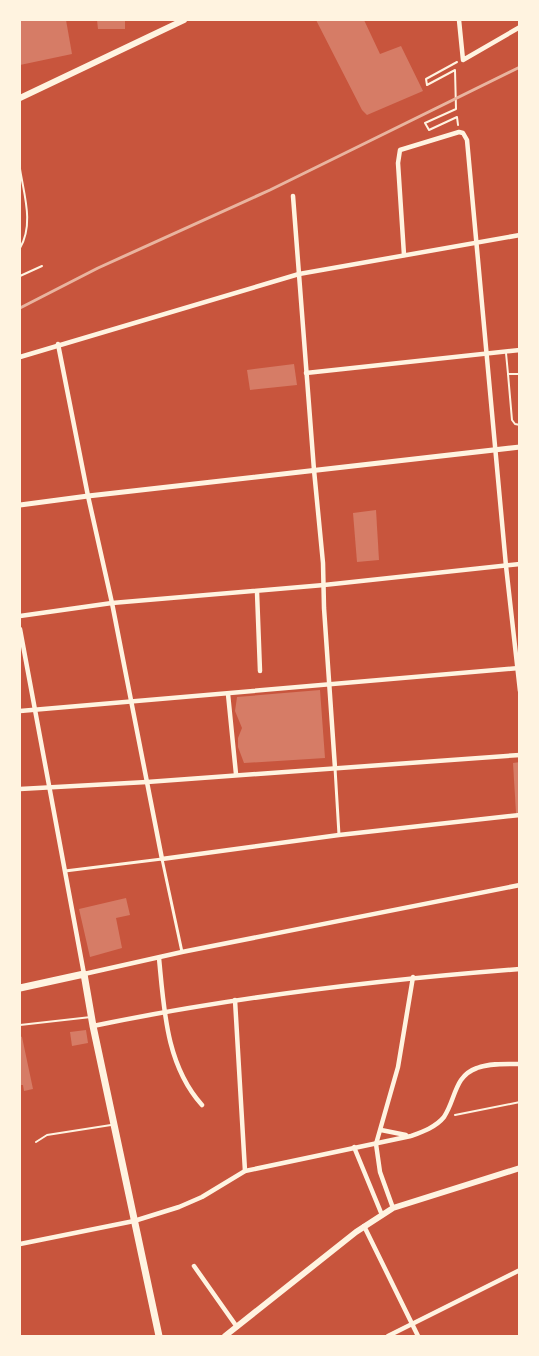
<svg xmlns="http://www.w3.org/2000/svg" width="539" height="1356" font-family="Roboto,sans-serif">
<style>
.building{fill:#d67c66}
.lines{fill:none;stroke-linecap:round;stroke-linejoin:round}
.path{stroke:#fff3e0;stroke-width:2}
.service{stroke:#fff3e0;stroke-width:2}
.pedestrian{stroke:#fff3e0;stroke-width:3}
.minor{stroke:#fff3e0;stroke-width:4.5}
.tertiary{stroke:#fff3e0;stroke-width:5}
.secondary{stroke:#fff3e0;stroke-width:6}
.primary{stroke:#fff3e0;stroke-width:7}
.rail{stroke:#e9b49f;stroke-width:3}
</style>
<rect width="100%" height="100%" fill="#c8553d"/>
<g class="building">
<polygon points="20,20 66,20 72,54 20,65"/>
<polygon points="97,20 125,20 125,29 98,29"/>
<polygon points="316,20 364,20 380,54 401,46 423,91 367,115 362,110"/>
<polygon points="294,364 297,385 250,390 247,370"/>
<polygon points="376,510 379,560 357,562 353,513"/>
<polygon points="320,690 325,758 244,763 238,747 238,738 242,728 235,711 237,697"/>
<polygon points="520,762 520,813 516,813 513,763"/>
<polygon points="126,898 130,915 116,918 122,948 90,957 79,909"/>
<polygon points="86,1030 88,1043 72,1046 70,1032"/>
<polygon points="20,1036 22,1037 33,1089 24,1091 23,1085 20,1085"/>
</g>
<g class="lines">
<g class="path">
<polyline points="457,62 426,79 427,85 455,70 456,109 425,123 429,130 457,117 458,125"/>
<polyline points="455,1115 520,1102"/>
</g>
<g class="service">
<path d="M20,169C24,195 34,224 20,248"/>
<polyline points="20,276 42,266"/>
<polyline points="506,353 508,374 520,374"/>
<polyline points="508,374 512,420 515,424 520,425"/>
<polyline points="20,1025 91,1017"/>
<polyline points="36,1142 47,1135 111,1125"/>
</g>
<g class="pedestrian">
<polyline points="335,768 339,835"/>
<polyline points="65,871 162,859 182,952"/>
</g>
<g class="minor">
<polyline points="459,20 463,60 520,27"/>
<polyline points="293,196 314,470 323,563 324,608 335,768"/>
<polyline points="404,255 398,163 400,150 459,132 463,133 467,140 506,566 520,691"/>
<polyline points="58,344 88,496 112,603 162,859 339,835 520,815"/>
<polyline points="20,357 299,274 520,235"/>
<polyline points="306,373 520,350"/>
<polyline points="257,592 260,671"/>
<polyline points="20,616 112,603 324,585 520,564"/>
<polyline points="20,629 84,974 182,952 520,885"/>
<polyline points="228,694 236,774"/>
<polyline points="20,711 519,668"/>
<polyline points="20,789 147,782 520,755"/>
<path d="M159,958C164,1009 166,1065 202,1105"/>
<polyline points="235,1000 245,1171"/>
<path d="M93,1026C233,997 376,980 520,969"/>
<polyline points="381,1130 406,1135"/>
<polyline points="354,1147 382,1215"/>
<polyline points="393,1208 380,1172 376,1144 398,1067 413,977"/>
<polyline points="364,1226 418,1336"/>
<path d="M20,1244L134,1221L179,1207L202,1197L245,1171L411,1136C422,1132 436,1127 444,1117C456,1099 454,1076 477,1068C490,1063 506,1064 520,1064"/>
<polyline points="194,1266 237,1327"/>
<polyline points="388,1336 520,1270"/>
</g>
<polyline class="tertiary" points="20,505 88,496 520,447"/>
<g class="secondary">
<polyline points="20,98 184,20"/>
<polyline points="225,1336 356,1232 393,1208 520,1168"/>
</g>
<polyline class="primary" points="20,988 84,974 93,1026 159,1336"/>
<polyline class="rail" points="20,308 98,268 270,190 520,67"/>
</g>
<rect width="539" height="1356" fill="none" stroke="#fff3e0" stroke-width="42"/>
</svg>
